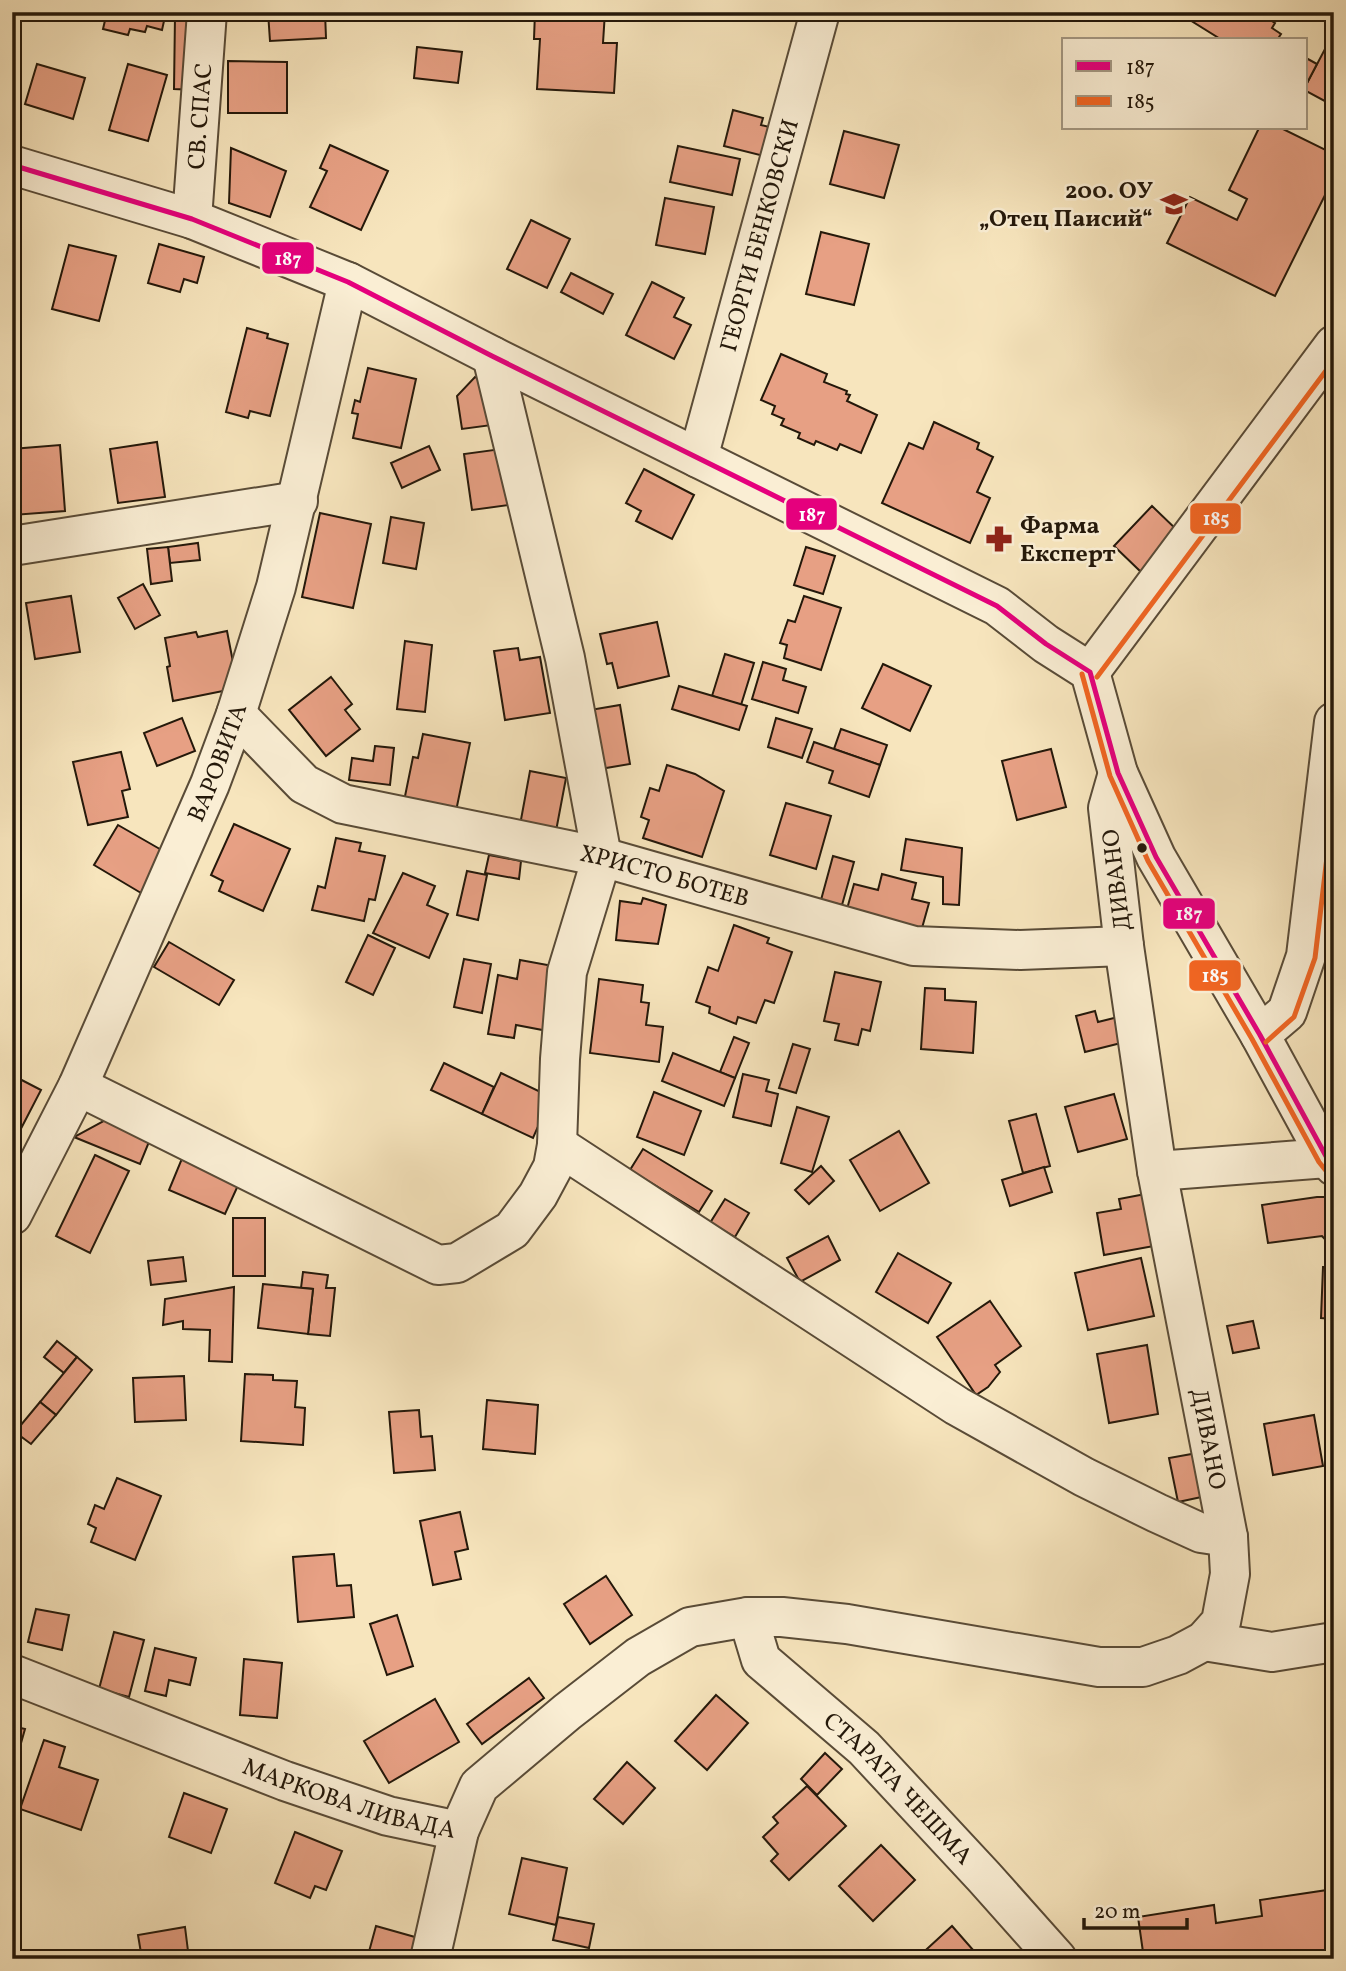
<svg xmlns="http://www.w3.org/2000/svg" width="1346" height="1971" font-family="Vollkorn,serif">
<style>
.building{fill:#e7a084;stroke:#24180a;stroke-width:2}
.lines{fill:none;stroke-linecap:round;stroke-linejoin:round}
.minor-casing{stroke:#594b37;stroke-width:42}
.minor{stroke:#faeed4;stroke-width:38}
.bus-1-casing{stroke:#faeed4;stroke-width:10}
.bus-2-casing{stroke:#faeed4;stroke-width:10}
.bus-1{stroke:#e5007d;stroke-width:5}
.bus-2{stroke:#f26522;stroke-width:5}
.bus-dot{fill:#24180a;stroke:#faeed4;stroke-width:2.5}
.labels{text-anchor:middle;stroke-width:5;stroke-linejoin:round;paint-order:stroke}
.street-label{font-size:24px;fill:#24180a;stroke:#faeed4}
.poi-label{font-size:24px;font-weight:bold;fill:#24180a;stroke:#faeed4;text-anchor:end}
.line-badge{stroke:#faeed4;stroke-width:2.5}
.badge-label{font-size:19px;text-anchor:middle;font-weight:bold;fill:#fff}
</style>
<rect width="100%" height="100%" fill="#f7e5bd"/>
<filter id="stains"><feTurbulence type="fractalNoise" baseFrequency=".00286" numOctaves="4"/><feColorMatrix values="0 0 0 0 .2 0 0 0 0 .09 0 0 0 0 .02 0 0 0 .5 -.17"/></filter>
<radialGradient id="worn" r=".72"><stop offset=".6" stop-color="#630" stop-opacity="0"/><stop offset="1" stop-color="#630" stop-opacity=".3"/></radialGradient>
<g class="building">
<polygon points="107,12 166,12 162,30 147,26 145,32 130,29 128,35 103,29"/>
<polygon points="268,12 325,12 326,38 270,41"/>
<polygon points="535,12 605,12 603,43 617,43 614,93 537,89 540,39 534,39"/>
<polygon points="1177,12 1244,12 1253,18 1257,12 1275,23 1272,28 1281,34 1277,40 1222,40"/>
<polygon points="175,16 196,17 195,90 174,89"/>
<polygon points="417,47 462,52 458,83 414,78"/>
<polygon points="1325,49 1334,53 1334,106 1306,91 1306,85"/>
<polygon points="1306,58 1317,64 1306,85"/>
<polygon points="228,61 287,62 287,113 228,113"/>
<polygon points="37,64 85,78 73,119 25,104"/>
<polygon points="128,64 167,75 148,141 109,130"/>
<polygon points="733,110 763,118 761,125 778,129 772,158 724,146"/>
<polygon points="1259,128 1281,128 1334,154 1334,177 1275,296 1167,243 1190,197 1237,220 1247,199 1229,190"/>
<polygon points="844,131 899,145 884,198 830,184"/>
<polygon points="330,145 388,171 361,230 310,207 327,171 320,168"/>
<polygon points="678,146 740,159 732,195 670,182"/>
<polygon points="231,148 286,171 270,217 229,203"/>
<polygon points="665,198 714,207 705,254 656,245"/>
<polygon points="531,220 570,239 547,288 507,269"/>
<polygon points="821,232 869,244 854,305 806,294"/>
<polygon points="159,244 204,257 197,283 184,279 180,292 148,283"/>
<polygon points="69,245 116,256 99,321 52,309"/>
<polygon points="571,273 613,294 603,314 561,292"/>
<polygon points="652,282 684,298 674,317 691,325 674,359 626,335"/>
<polygon points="247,328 268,334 267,338 288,344 270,416 250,411 248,418 226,412"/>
<polygon points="781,354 827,374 824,382 847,391 846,394 850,395 847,401 877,415 861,453 840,444 837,450 816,441 814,445 798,438 800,433 781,425 784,419 772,414 775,406 761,400"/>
<polygon points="368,368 416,379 401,448 353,438 358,414 352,413 355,400 360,402"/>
<polygon points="475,377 485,383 492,425 462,429 457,396"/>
<polygon points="934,422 979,443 977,449 993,457 977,492 990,498 970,543 882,503 909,443 923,449"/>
<polygon points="157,442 165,497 118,503 110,449"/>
<polygon points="60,445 65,511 13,515 12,449"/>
<polygon points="429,446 440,470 402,488 391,463"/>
<polygon points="501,449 509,505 472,510 464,454"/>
<polygon points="644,469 694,495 672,539 636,521 641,511 626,503"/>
<polygon points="1152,506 1179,532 1141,572 1114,546"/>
<polygon points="320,513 371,524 353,608 302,597"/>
<polygon points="391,517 424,523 416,569 383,563"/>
<polygon points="198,543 200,560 170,563 168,547"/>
<polygon points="168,547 172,581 151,584 147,549"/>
<polygon points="806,547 835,556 823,594 794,585"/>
<polygon points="143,584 160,615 135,629 118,598"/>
<polygon points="71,596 80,652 35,659 26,603"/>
<polygon points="804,596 841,608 821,670 784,658 787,645 780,643 788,620 795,622"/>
<polygon points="657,622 669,676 618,688 612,663 607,664 600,634"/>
<polygon points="227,631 238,688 173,701 167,667 170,666 165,638 196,632 198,637"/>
<polygon points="405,641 432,645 425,712 397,709"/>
<polygon points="518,648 520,660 540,657 550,713 505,720 494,651"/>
<polygon points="725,654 754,663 741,705 712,696"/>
<polygon points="763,662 786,669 783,680 806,687 798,713 752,699"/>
<polygon points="883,664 931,686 910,731 862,708"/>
<polygon points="331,677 352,704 345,710 360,729 326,756 289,710"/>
<polygon points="679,686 747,706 739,730 672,709"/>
<polygon points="620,705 630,764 600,769 590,710"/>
<polygon points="182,718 195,751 157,766 144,733"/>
<polygon points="776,718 812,729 802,758 768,747"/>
<polygon points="841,729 887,745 880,765 834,749"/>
<polygon points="423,734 470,743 455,816 403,806 413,757 418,758"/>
<polygon points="814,742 880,765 869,797 829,783 833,771 807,762"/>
<polygon points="375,746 394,748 390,785 349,780 352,758 373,761"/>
<polygon points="1051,749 1066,807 1017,820 1002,761"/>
<polygon points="121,752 130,789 122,791 128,817 88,825 73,762"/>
<polygon points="667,765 695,774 724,791 702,857 643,838 649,820 641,817 650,788 659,791"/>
<polygon points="530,771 566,778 556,831 520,825"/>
<polygon points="786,803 831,816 816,869 770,855"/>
<polygon points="234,824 290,849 263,911 219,891 223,881 211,875"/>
<polygon points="118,825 165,852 141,893 94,865"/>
<polygon points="336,838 361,843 359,851 385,856 375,900 369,899 364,921 312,910 318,886 325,888"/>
<polygon points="906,839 962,848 959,905 943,904 943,877 901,870"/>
<polygon points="489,855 521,861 519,879 485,873"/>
<polygon points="833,856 854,862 842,905 821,900"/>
<polygon points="467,871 487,875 478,920 457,915"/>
<polygon points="403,873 435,886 427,905 448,914 429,958 373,933"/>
<polygon points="882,874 916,883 912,899 929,903 922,928 847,909 854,884 878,890"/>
<polygon points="643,898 666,905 658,944 616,940 620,901 641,904"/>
<polygon points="734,925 769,938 767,943 792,952 774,1003 765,1000 756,1023 738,1017 736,1024 709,1013 710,1007 696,1002 708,967 718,971"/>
<polygon points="368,935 395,948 373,995 346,982"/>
<polygon points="169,942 234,980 219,1005 154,967"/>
<polygon points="464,959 491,964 482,1013 454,1007"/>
<polygon points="520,960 564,968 553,1032 516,1025 514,1038 488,1034 498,975 517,979"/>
<polygon points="835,972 881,982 870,1031 862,1029 858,1045 835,1040 839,1024 824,1021"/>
<polygon points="599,979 643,985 641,1002 649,1003 646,1025 663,1027 659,1062 590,1053"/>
<polygon points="925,988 945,989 945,1000 976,1002 973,1053 921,1049"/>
<polygon points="1095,1011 1098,1022 1126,1015 1133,1040 1085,1052 1076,1016"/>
<polygon points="734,1037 749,1043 735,1078 720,1072"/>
<polygon points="793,1044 810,1049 796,1093 779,1088"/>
<polygon points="673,1053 735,1078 724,1106 662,1081"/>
<polygon points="444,1063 494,1087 482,1114 431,1090"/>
<polygon points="501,1073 551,1097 533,1138 482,1114"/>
<polygon points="743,1074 769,1080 766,1091 778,1094 771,1126 733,1117"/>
<polygon points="12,1075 41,1090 12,1146"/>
<polygon points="654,1092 701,1111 684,1155 637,1137"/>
<polygon points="1114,1094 1127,1139 1078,1152 1065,1107"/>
<polygon points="797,1107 829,1117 812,1172 781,1163"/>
<polygon points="1036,1114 1050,1166 1023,1173 1009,1121"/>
<polygon points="109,1118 151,1137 140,1164 74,1137"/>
<polygon points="899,1131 929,1183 880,1211 850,1160"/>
<polygon points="643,1149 712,1191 699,1212 630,1170"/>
<polygon points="95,1155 129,1171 90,1253 56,1236"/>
<polygon points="183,1156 240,1181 225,1214 169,1190"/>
<polygon points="821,1166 834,1181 809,1204 795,1190"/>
<polygon points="1044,1167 1052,1192 1010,1206 1002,1180"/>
<polygon points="1156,1192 1165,1244 1104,1255 1097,1213 1121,1209 1119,1199"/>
<polygon points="1317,1197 1334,1197 1334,1249 1322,1236 1268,1243 1262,1205"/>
<polygon points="725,1199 749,1213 735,1237 710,1223"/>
<rect x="233" y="1218" width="32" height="58"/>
<polygon points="828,1236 840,1260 800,1282 787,1258"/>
<polygon points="898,1253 951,1283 928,1323 876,1292"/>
<polygon points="183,1257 186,1281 151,1285 148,1261"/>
<polygon points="1141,1258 1154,1316 1088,1330 1075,1273"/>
<polygon points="1323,1267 1334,1267 1334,1319 1321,1318"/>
<polygon points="303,1272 328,1275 326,1288 335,1288 330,1336 308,1334 313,1289 301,1288"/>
<polygon points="263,1284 313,1289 308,1334 258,1328"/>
<polygon points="234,1287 232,1362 209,1361 210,1330 183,1329 183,1321 163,1325 165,1299"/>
<polygon points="990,1301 1021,1346 995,1365 1000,1372 988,1387 976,1395 937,1337"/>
<polygon points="1253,1321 1259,1348 1233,1353 1227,1326"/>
<polygon points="57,1341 77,1357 64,1373 44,1357"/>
<polygon points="1147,1345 1158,1414 1109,1423 1097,1354"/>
<polygon points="77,1357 92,1370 56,1415 40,1402"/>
<polygon points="245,1374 273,1375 273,1380 297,1381 295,1407 305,1408 303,1445 241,1441"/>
<polygon points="184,1376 186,1420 135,1422 133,1378"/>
<polygon points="487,1400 538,1405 535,1454 483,1449"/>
<polygon points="40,1402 56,1415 31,1444 15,1432"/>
<polygon points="419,1410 421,1437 432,1436 435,1470 394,1473 389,1412"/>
<polygon points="1314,1415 1323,1466 1273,1475 1264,1424"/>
<polygon points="1203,1452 1211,1495 1178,1502 1169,1458"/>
<polygon points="117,1478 161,1496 135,1560 91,1542 96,1528 88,1524 95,1505 104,1509"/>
<polygon points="460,1512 468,1549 455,1552 461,1579 433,1585 420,1521"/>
<polygon points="334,1554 337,1586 351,1585 354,1617 298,1622 293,1557"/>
<polygon points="606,1576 632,1615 590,1644 564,1604"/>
<polygon points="36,1609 69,1615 62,1650 28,1642"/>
<polygon points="397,1615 413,1666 387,1675 370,1624"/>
<polygon points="114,1632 144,1640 129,1697 99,1689"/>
<polygon points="155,1648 196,1658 190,1685 169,1680 166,1696 145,1691"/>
<polygon points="244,1659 282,1663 277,1718 240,1715"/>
<polygon points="529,1678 544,1698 482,1744 467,1724"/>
<polygon points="716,1695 748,1723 707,1770 675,1741"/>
<polygon points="435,1699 459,1742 389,1783 364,1741"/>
<polygon points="12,1726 25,1729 12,1775"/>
<polygon points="44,1740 65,1747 59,1767 98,1780 81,1830 20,1809"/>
<polygon points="825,1753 842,1769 817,1795 801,1779"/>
<polygon points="627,1762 655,1788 623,1824 594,1799"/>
<polygon points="807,1786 846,1826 789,1880 771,1861 778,1854 763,1837 778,1823 773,1817"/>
<polygon points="184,1793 227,1809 211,1853 169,1837"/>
<polygon points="295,1832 342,1851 326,1890 315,1886 310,1898 275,1883"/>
<polygon points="881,1845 915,1880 873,1921 839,1886"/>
<polygon points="522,1858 567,1868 556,1925 509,1914"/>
<polygon points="1334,1889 1334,1959 1144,1959 1138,1917 1214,1905 1216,1923 1262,1916 1260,1900"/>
<polygon points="558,1917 594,1924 589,1948 553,1940"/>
<polygon points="376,1926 422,1939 416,1959 367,1959"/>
<polygon points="952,1926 981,1959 916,1959"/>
<polygon points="185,1927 189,1959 142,1959 138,1935"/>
</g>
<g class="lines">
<g class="minor-casing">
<g id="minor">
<polyline points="12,165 192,219 348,282 492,356 997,606 1046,644 1090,672 1118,773 1156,857 1260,1035 1327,1158 1334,1166"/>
<path id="s1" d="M192,219L207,12"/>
<path id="s2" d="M698,458L820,12"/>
<polyline points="12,546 298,501"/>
<polyline points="1090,672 1334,345"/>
<path id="s3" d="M236,714L304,784L343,804L602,857L914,946L1020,950L1124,946"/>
<polyline points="1260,1035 1287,1012 1306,956 1334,722"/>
<polyline points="78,1086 438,1265 457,1263 512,1230 538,1195 553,1167 557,1145 560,1059 567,972 602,857 565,658 492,356"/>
<polyline points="557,1145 957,1406 1084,1477 1157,1513 1201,1533 1228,1537"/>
<polyline points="1157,1171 1327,1158"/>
<path id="s4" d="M12,1215L78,1086L210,784L236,714L276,587L348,282"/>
<path id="s5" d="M748,1617L761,1660L864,1748L984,1877L1057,1959"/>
<polyline points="1204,1641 1272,1652 1334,1642"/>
<path id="s6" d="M12,1674L285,1781L388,1816L459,1831L479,1786L567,1712L638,1657L690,1627L748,1617H782L847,1624L1099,1667H1143L1178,1655L1204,1641L1221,1622L1230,1574L1228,1537L1157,1171L1124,946L1108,808L1118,773"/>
<polyline points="430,1959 459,1831"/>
</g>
</g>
<use href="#minor" class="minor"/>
<g class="bus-1-casing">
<polyline id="bus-1" points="12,165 192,219 348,282 492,356 997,606 1046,644 1090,672 1118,773 1156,857 1260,1035 1327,1158 1334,1166"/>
</g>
<g class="bus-2-casing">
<g id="bus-2">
<polyline points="1082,674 1110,776 1148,861 1252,1039 1319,1162 1327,1172"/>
<polyline points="1097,677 1334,360"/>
<polyline points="1266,1042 1294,1017 1315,958 1334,798"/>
</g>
</g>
<use href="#bus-1" class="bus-1"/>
<use href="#bus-2" class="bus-2"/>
</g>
<defs>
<g id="school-bare" transform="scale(2.1)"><path d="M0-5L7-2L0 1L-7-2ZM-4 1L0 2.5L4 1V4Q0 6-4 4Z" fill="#8f2418" stroke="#faeed4" stroke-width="2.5" paint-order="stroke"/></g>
<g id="pharmacy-bare" transform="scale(2.1)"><path d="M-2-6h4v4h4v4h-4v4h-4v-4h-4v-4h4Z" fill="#8f2418" stroke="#faeed4" stroke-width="2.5" paint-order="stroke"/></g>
</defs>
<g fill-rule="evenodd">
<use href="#school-bare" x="1174" y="204"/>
<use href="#pharmacy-bare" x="999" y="539"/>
</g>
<circle class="bus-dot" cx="1142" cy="848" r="6"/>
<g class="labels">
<g class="street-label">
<text dy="8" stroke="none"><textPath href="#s1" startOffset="103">СВ. СПАС</textPath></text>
<text dy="8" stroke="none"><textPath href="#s2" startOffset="231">ГЕОРГИ БЕНКОВСКИ</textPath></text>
<text dy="8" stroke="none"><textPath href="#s4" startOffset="497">ВАРОВИТА</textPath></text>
<text dy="8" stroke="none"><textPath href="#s3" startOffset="471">ХРИСТО БОТЕВ</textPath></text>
<text transform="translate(1116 880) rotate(-97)" y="8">ДИВАНО</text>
<text transform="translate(1209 1439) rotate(79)" y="8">ДИВАНО</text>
<text dy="8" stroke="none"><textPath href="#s5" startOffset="233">СТАРАТА ЧЕШМА</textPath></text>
<text dy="8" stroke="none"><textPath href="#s6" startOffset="360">МАРКОВА ЛИВАДА</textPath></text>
</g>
<g class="poi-label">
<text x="1153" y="198">200. ОУ<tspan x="1153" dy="28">„Отец Паисий“</tspan></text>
<text x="1020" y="533" text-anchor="start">Фарма<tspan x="1020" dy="28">Експерт</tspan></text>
</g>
</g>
<g class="line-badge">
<rect x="261" y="241" width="54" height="34" rx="7" fill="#e5007d"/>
<rect x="785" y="497" width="53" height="34" rx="7" fill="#e5007d"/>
<rect x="1189" y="502" width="53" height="33" rx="7" fill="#f26522"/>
<rect x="1162" y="897" width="54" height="33" rx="7" fill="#e5007d"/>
<rect x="1188" y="959" width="54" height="33" rx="7" fill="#f26522"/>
</g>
<g class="badge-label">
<text x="288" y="265">187</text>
<text x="812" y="521">187</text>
<text x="1216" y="525">185</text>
<text x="1189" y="920">187</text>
<text x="1215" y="982">185</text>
</g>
<rect width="1346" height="1971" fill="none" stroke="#f7e5bd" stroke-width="42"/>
<rect x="14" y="14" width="1318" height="1943" fill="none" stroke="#24180a" stroke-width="3.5"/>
<rect x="21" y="21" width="1304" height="1929" fill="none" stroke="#24180a" stroke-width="2"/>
<rect x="1062" y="38" width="245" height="91" fill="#faeed4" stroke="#a49883" stroke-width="2"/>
<rect x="1076" y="61" width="35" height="10" fill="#e5007d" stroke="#a49883" stroke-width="2"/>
<text x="1126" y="74" font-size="21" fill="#24180a">187</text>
<rect x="1076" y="96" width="35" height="10" fill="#f26522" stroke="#a49883" stroke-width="2"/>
<text x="1126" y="108" font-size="21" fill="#24180a">185</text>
<path d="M1084 1918v10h103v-10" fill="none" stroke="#24180a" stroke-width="3.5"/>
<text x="1094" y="1918" font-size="21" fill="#24180a" stroke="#faeed4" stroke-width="5" paint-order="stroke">20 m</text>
<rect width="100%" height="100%" filter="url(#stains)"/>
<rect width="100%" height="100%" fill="url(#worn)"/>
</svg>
